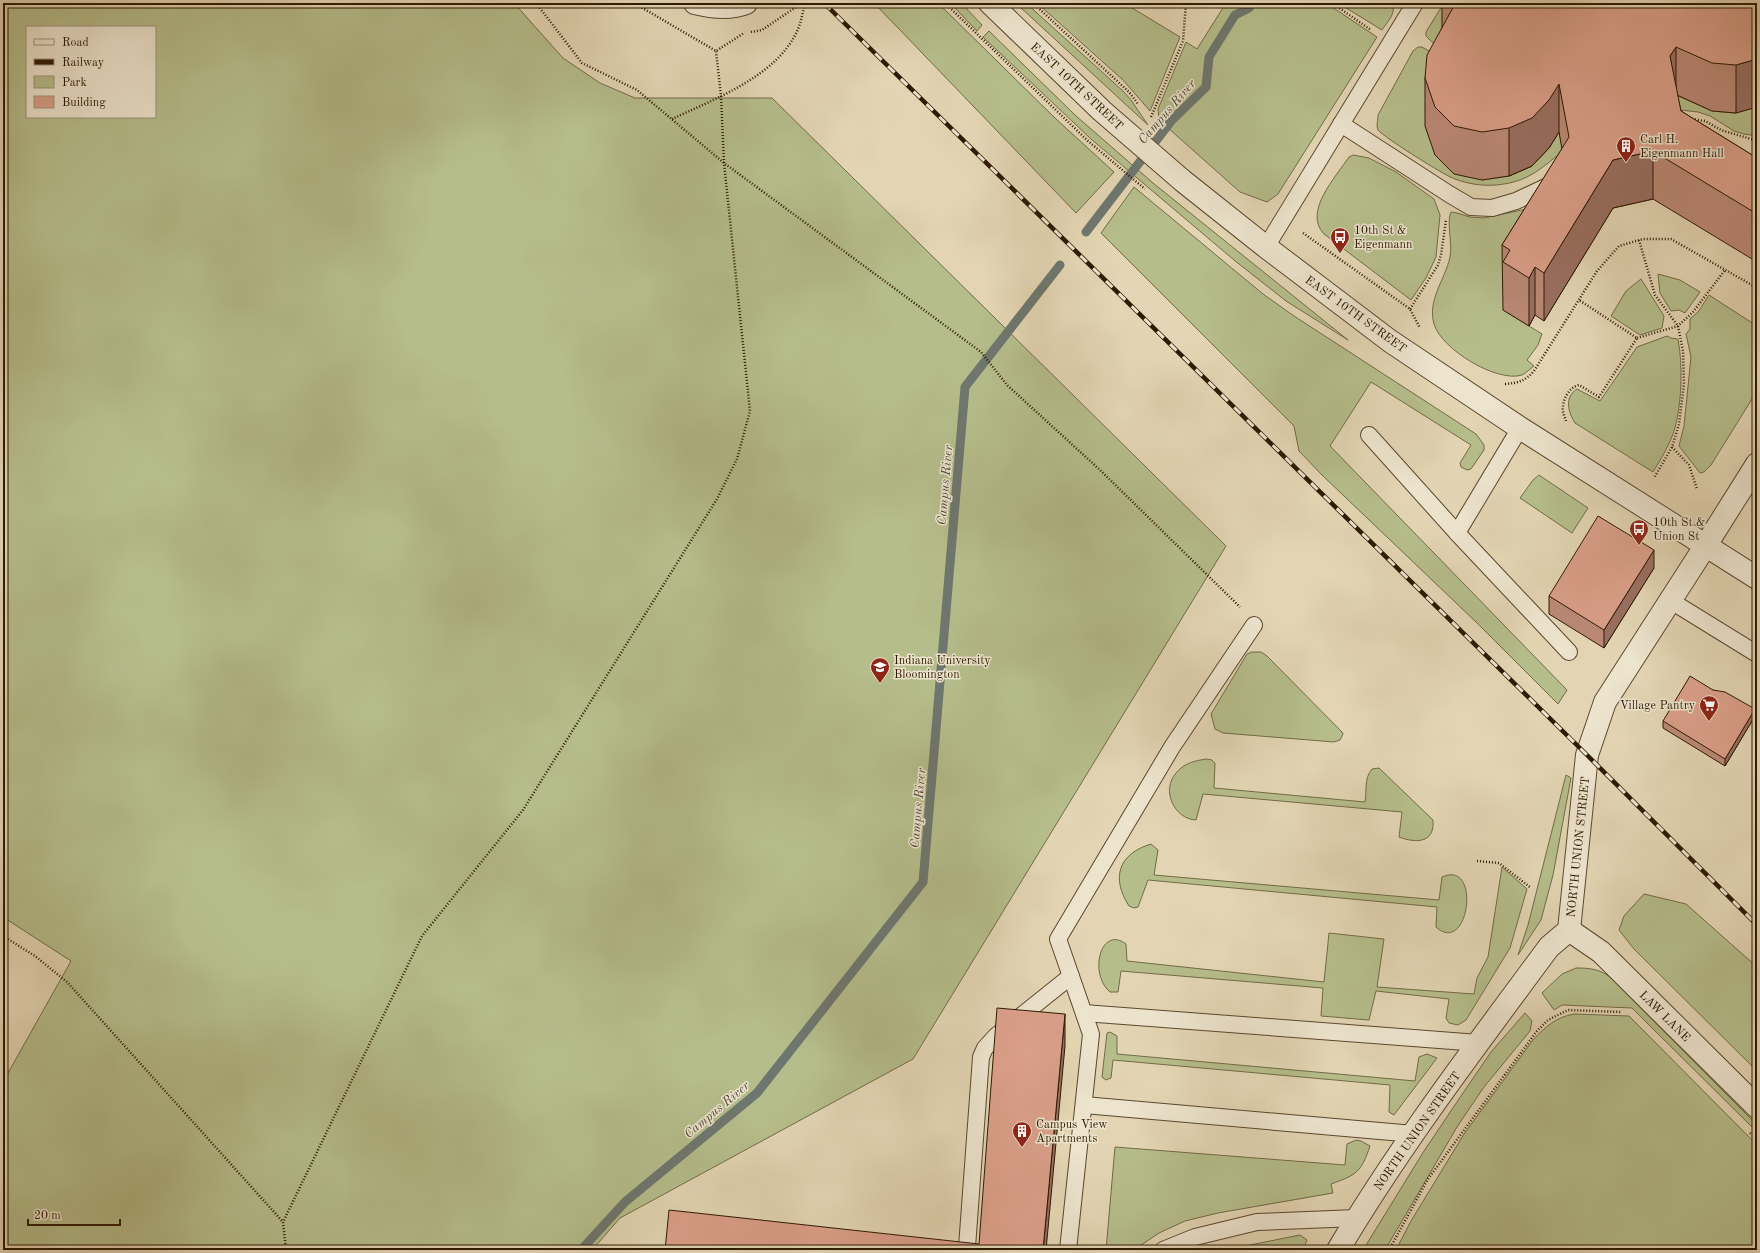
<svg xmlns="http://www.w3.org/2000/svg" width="1760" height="1253" font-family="'Old Standard TT',serif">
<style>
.green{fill:#b5bd8b;stroke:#726b46;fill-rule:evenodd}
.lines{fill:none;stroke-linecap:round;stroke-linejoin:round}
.stream{stroke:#6e776f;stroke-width:9}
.service-casing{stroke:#5b482e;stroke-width:18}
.minor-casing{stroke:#5b482e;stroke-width:24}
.tertiary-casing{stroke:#5b482e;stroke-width:24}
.path{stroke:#2e1902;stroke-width:2.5;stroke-dasharray:1 2;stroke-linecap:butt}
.service{stroke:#ede4ce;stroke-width:16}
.minor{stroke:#ede4ce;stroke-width:22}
.tertiary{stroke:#ede4ce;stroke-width:22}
.rail-casing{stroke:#2e1902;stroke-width:4.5}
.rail{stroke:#ede4ce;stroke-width:3;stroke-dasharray:9;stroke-linecap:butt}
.wall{fill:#bb8976;stroke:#2e1902}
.shaded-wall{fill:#996f60;stroke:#2e1902}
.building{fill:#da9f89;stroke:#2e1902}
.labels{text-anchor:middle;stroke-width:3;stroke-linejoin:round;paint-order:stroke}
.street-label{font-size:12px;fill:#2e1902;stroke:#ede4ce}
.poi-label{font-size:12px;fill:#2e1902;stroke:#ede4ce;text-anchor:start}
.water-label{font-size:13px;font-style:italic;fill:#4e4838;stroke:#ede4ce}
</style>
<rect width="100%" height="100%" fill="#e3d5b3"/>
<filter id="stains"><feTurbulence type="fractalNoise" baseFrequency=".005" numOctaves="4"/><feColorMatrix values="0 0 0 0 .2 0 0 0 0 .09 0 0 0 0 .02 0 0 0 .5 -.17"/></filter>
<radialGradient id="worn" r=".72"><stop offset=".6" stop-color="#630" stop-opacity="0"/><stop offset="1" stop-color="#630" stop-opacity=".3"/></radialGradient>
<g class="green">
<path d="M3,3H514L563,58L600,83L635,98H772L1226,546L913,1059L620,1218L592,1250H3V1082L71,961L3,917ZM27,27H155V117H27Z"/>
<polygon points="874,3 938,3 1056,119 1114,172 1076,213"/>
<polygon points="950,3 961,3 982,25 977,31"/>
<polygon points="1019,3 1026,3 1123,91 1131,100 1148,125 1019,6"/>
<polygon points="1037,3 1124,3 1180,37 1150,111 1123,80"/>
<polygon points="1226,3 1326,3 1377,37 1278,194 1267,202 1240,192 1159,120 1158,109 1186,42 1197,49"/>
<path d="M1338,3H1391C1398,12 1387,22 1382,30Z"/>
<polygon points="1442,6 1454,14 1434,44 1426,36 1426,32"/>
<polygon points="989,31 1075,115 1153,183 1348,340 1286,301 1234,260 1091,139 983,37"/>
<path d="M1418,47H1422L1429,51L1447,65L1482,180L1509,176L1532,166L1559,132L1563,151C1539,170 1528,182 1496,185C1482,186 1468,184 1455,179C1445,176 1382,136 1378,130C1376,125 1378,120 1378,115L1413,51Z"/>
<polygon points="1676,95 1712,111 1736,113 1757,107 1757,136 1744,134 1734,131 1710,116 1698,112 1671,109"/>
<path d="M1353,155L1369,158L1396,172L1434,199L1440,215L1436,257L1426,278L1411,300L1324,234C1303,212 1335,178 1349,157Z"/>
<polygon points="1134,187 1263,294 1294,316 1476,434 1484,445 1484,450 1471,469 1467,470 1461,467 1460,463 1471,445 1371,382 1330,446 1567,690 1558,704 1476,622 1322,475 1299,451 1294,426 1101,233"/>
<path d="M1541,206L1510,298L1503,310L1542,334L1538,345L1527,360L1534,366C1530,369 1526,373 1522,375C1497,383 1441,349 1434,324C1427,300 1445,280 1450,257C1453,243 1446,223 1451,212L1457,213L1470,217L1484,218Z"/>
<polygon points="1658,274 1680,280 1700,292 1685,313 1679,310 1671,311 1660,293"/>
<polygon points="1641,279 1664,316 1662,328 1640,335 1611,316 1626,291"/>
<polygon points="1709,295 1757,326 1757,391 1711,465 1704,472 1700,473 1679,446 1684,426 1691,357 1686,334 1690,329 1690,319 1698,312"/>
<path d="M1667,336L1671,338L1678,339C1683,365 1682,405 1674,431C1669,446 1661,459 1653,472L1575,423C1568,412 1564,397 1577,389L1600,401L1637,347Z"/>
<polygon points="1539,475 1588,508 1572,533 1520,498 1533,480"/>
<polygon points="1252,652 1261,652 1267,656 1342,732 1343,734 1340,740 1334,742 1223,733 1215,729 1211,714 1247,654"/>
<path d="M1206,759L1212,760L1215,763L1214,788L1365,802C1367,791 1364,778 1372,769L1379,768L1433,820C1435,844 1415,843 1399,837L1402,812L1203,794L1196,820C1174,819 1161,790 1176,773C1184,763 1194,761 1206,759Z"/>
<polygon points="1566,775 1571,778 1553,875 1541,920 1518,955 1528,925"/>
<path d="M1151,844L1158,850L1154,875L1439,900L1442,877C1482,859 1469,957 1436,927L1437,907L1148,880L1138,907L1134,908L1129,906C1111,878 1118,854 1151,844Z"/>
<path d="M1502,867L1527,889L1510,948L1466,1020L1458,1025L1449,1023L1446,1018L1449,999L1376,991L1369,1020L1321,1016L1323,988L1121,971L1118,992H1110C1088,973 1101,925 1126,944L1127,961L1324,982L1329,933L1384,939L1377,987L1474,994L1477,978L1488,957Z"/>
<polygon points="1644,894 1686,904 1757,967 1757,1071 1634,949 1619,930 1624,916"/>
<path d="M1576,968C1590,968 1599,969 1610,977L1757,1125V1132L1632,1008L1562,1005L1554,1010L1542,993L1562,974Z"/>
<polygon points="1525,1013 1532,1021 1530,1031 1484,1087 1457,1127 1385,1250 1363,1250 1424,1151 1463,1093 1491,1052"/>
<path d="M1574,1014L1629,1016L1757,1145V1250H1396L1411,1221L1464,1134L1533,1040C1545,1027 1556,1017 1574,1014Z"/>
<polygon points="1110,1032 1117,1036 1117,1054 1415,1081 1419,1057 1427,1054 1437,1058 1394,1115 1389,1112 1390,1085 1113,1060 1111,1078 1106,1080 1102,1077 1107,1033"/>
<path d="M1356,1140L1361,1141L1370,1146C1361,1173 1356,1175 1331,1184L1333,1193L1218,1213L1185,1221L1159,1233L1134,1250H1106L1115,1147L1345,1165L1347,1144Z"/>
<polygon points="1300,1235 1307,1240 1303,1250 1225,1250"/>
</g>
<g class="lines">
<g class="stream">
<polyline points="1086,232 1172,120 1206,87 1209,57 1235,15 1249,8 1252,3"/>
<polyline points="581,1250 625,1202 757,1093 923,882 965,387 1060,265"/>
</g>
<g class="service-casing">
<g id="service">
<polyline points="1341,124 1449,194 1471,207 1492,208 1516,201 1548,186"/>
<polyline points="1266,247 1415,3"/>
<polyline points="1369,435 1457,533 1569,652"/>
<polyline points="1457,533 1520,428"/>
<polyline points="1671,601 1757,654"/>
<polyline points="1084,1013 1479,1043"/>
<polyline points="1084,1105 1414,1134"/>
<polyline points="967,1247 981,1057 985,1048 996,1036 1071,976"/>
<polyline points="1068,1250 1091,1034 1058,939 1172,747 1254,625"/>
<polyline points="1163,1250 1195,1237 1257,1222 1357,1218"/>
</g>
</g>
<g class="minor-casing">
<g id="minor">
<polyline points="1569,930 1601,952 1757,1107"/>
<path d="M1338,1250C1401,1144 1476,1046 1549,947L1569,930L1587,755L1605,702L1706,545"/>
</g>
</g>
<g class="tertiary-casing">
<g id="tertiary">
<path d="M695,3C711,7 731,9 746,3"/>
<polyline points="990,3 1102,111 1183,181 1266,247 1390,341 1520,428 1757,578"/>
<polyline points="1706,545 1757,464"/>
</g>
</g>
<g class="path">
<polyline points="536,3 582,63 637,90 724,163 981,352 1007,385 1100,470 1240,607"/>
<polyline points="634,3 716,51 744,33"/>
<polyline points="945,3 1088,141 1145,189"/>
<polyline points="1033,3 1129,92 1138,104"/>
<polyline points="1332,3 1371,30"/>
<polyline points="751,32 762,30 802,3"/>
<polyline points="1151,117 1183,41 1186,3"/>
<path d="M672,119C716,98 782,75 800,24C802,17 803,10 805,3"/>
<polyline points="1692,119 1705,121 1721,130 1751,139 1757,140"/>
<polyline points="1303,233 1410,309 1420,328"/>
<polyline points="1639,240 1655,295 1678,326 1683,351 1684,384 1679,424 1672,447 1654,478"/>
<polyline points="1410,309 1438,265 1441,255 1446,220"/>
<polyline points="1637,338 1678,326 1693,312 1725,270"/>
<path d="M1505,384C1518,383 1525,381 1534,371L1597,271L1619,246L1643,239H1671L1757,288"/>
<path d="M1566,421C1565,417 1562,412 1563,408C1563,398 1570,387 1579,385L1599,397L1637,338L1579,300"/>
<polyline points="1672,447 1689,465 1697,489"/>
<polyline points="1477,861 1499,863 1531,888"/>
<polyline points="3,936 35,956 67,982 283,1222"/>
<polyline points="1750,1133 1757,1140"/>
<polyline points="286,1250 283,1222 422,936 523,810 717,499 737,459 750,411 724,163 721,96 716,51"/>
<polyline points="1389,1250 1428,1179 1537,1031 1548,1020 1568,1010 1622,1012"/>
</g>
<use href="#service" class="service"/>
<use href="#minor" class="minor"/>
<use href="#tertiary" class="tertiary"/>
<g class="rail-casing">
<polyline id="rail" points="824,3 1587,755 1757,925"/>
</g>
<use href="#rail" class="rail"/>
</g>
<g class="wall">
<polygon points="1442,3 1757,3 1736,113 1712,111 1677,95 1681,111 1757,158 1757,262 1653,199 1613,208 1544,321 1535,315 1529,326 1503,310 1502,245 1562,149 1559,132 1549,148 1532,166 1509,176 1482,180 1454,174 1435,155 1425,126 1425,78 1442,27"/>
<polygon points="1654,568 1604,648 1549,614 1549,596"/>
<polygon points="1713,690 1755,716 1725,766 1663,728 1663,721"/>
</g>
<g class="shaded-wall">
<polygon points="1676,47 1676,95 1670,56"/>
<polygon points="1757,59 1757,107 1736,113 1736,65"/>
<polygon points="1559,84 1559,132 1549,148 1532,166 1509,176 1509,128"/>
<polygon points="1653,151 1653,199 1613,208 1544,321 1544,273 1613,160"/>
<polygon points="1535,267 1535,315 1529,326 1529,278"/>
<polygon points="1654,550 1654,568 1604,648 1604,630"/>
<polygon points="1755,709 1755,716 1725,766 1725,759"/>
<polygon points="1065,1014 1065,1046 1046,1250 1043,1250"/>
</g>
<g class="building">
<polygon points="1452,3 1757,3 1757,59 1736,65 1712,63 1676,47 1670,56 1681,111 1757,158 1757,214 1653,151 1613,160 1544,273 1535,267 1529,278 1503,262 1510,250 1502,245 1569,137 1559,84 1549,100 1532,118 1509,128 1482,132 1454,126 1435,107 1425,78 1427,55 1455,4"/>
<polygon points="1598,516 1654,550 1604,630 1549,596"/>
<polygon points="1690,676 1713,690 1725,692 1755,709 1725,759 1663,721"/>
<polygon points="997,1008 1065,1014 1043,1250 665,1250 669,1210 979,1244"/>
</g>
<defs>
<g id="building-pin" transform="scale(1)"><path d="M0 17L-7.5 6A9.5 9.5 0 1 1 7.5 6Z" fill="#8f2418" stroke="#ede4ce"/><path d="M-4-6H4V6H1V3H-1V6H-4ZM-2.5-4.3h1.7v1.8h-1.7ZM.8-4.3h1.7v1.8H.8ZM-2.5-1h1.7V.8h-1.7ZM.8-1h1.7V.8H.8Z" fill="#fff"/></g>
<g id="bus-pin" transform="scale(1)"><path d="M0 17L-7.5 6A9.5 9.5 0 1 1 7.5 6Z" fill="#8f2418" stroke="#ede4ce"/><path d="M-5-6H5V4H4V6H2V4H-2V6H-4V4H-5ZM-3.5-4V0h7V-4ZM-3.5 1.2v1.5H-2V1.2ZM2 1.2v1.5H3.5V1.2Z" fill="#fff"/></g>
<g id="university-pin" transform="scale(1)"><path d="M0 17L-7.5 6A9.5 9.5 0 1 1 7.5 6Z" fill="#8f2418" stroke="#ede4ce"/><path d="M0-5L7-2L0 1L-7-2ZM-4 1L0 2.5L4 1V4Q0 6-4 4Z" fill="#fff"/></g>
<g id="supermarket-pin" transform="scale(1)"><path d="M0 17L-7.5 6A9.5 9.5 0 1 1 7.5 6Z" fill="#8f2418" stroke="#ede4ce"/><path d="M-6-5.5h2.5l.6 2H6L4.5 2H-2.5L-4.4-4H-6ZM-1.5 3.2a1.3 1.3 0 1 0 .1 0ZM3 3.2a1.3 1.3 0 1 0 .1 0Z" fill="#fff"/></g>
</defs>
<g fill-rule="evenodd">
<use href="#building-pin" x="1626" y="146"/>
<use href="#bus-pin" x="1340" y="237"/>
<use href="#bus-pin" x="1639" y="529"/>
<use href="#university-pin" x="880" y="667"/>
<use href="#supermarket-pin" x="1709" y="705"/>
<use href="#building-pin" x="1022" y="1131"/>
</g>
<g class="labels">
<g class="street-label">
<text transform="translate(1077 86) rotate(43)" y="4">EAST 10TH STREET</text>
<text transform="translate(1356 314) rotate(36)" y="4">EAST 10TH STREET</text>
<text transform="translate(1578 847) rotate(-84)" y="4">NORTH UNION STREET</text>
<text transform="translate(1665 1016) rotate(45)" y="4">LAW LANE</text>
<text transform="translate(1417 1131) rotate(-55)" y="4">NORTH UNION STREET</text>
</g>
<g class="poi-label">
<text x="1640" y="143">Carl H.<tspan x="1640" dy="14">Eigenmann Hall</tspan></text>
<text x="1354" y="234">10th St &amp;<tspan x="1354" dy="14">Eigenmann</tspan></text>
<text x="1653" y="526">10th St &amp;<tspan x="1653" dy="14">Union St</tspan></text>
<text x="894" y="664">Indiana University<tspan x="894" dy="14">Bloomington</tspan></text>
<text x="1695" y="709" text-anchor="end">Village Pantry</text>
<text x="1036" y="1128">Campus View<tspan x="1036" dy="14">Apartments</tspan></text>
</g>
<g class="water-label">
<text transform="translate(1166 111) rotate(-49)" y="5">Campus River</text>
<text transform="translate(944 485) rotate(-85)" y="5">Campus River</text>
<text transform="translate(917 808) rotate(-85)" y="5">Campus River</text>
<text transform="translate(716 1109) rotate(-40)" y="5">Campus River</text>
</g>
</g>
<rect width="1760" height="1253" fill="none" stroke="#e3d5b3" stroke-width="16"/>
<rect x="4" y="4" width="1752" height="1245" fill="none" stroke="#2e1902" stroke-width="2"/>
<rect x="8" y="8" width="1744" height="1237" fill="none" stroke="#2e1902"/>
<rect x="26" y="26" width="130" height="92" fill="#ede4ce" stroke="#a1937c"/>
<rect x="34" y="39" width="20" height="6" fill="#ede4ce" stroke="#a1937c"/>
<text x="62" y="46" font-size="12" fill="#2e1902">Road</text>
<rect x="34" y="59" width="20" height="6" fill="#2e1902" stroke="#a1937c"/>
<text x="62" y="66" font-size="12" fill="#2e1902">Railway</text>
<rect x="34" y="76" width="20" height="12" fill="#b5bd8b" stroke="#a1937c"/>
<text x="62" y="86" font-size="12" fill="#2e1902">Park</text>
<rect x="34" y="96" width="20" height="12" fill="#da9f89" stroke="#a1937c"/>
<text x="62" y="106" font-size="12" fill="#2e1902">Building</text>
<path d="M28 1219v6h92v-6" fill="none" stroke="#2e1902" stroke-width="2"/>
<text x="34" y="1219" font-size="12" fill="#2e1902" stroke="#ede4ce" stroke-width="3" paint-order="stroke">20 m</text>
<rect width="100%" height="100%" filter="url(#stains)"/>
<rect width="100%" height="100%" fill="url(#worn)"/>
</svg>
